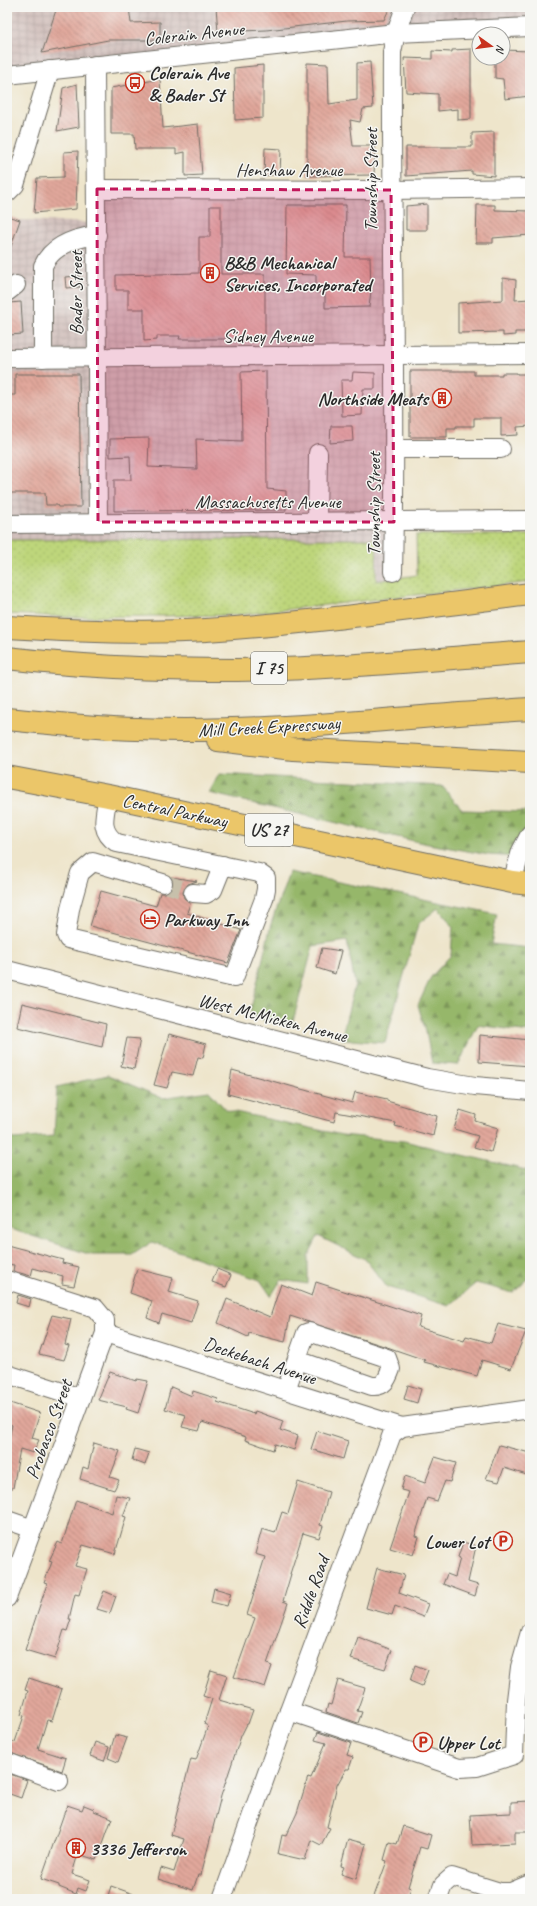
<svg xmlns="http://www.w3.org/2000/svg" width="537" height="1906" font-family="Caveat,sans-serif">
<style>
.industrial{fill:url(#industrial-grid)}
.grass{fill:url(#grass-dots);stroke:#748053}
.forest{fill:url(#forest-firs);stroke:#60714b}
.building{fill:url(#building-back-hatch)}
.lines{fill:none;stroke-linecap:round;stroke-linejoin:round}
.minor-tunnel{stroke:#c7c0ab;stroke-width:18;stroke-dasharray:18 9;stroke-linecap:butt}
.minor-casing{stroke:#6f6c63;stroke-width:20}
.major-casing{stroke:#6f6c63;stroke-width:24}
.highway-casing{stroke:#6f6c63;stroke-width:24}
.minor{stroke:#fff;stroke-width:18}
.major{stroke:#ebc669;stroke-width:22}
.highway{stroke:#ebc669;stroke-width:22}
.marked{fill:#c2185b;fill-opacity:0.2;stroke:#c2185b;stroke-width:3;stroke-dasharray:8 5;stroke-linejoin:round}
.labels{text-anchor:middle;stroke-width:3;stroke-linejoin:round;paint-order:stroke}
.shield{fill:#f6f6f2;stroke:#686867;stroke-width:1}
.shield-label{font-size:18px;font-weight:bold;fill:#2b2b2b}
.street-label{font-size:19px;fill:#2b2b2b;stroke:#f6f6f2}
.poi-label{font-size:19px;font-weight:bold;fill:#2b2b2b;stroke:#f6f6f2;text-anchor:start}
</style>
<defs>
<pattern id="industrial-grid" width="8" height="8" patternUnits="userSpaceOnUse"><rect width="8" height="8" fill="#d1c0bc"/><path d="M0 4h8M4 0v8" fill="none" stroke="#b4a5a2"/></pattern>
<pattern id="grass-dots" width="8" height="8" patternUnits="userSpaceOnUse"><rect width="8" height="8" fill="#bed67b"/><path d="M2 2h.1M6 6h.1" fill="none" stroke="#a3b86a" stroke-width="1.8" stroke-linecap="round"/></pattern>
<pattern id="forest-firs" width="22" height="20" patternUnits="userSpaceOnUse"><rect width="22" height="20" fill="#96b76b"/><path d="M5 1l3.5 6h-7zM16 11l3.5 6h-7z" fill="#7b9558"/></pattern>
<pattern id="building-back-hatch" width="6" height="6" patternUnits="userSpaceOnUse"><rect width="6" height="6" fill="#e1a79b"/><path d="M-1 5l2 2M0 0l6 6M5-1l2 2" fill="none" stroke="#b7887f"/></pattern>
</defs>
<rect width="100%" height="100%" fill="#f6f6f2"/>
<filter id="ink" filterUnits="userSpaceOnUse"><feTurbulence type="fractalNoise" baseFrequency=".025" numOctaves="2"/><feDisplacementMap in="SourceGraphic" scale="8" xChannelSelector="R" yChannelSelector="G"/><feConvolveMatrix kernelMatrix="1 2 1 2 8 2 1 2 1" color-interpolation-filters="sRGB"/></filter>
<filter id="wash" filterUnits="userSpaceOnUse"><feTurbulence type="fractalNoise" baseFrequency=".012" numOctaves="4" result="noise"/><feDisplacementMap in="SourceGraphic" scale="16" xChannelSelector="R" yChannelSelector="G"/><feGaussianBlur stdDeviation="0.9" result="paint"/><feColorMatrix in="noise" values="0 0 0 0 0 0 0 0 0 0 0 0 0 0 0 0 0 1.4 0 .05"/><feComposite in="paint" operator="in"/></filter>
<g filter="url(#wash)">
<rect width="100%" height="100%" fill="#eee5cb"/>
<g class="industrial">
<polygon points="14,7 530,7 530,27 7,75"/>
<polygon points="97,189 391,190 393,578 375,581 377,539 7,540 7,257 20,220 97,223"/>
</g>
<polygon class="grass" points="416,535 530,535 530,582 237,615 69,617 7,614 7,540 377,539 376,581 417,575"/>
<g class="forest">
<polygon points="219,774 442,786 462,810 530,812 530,858 489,855 423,843 209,793"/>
<polygon points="289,872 497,914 491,944 530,948 530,1032 478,1025 458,1065 432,1063 426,1032 418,1005 431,977 451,955 453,926 438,908 418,924 385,1043 341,1039 355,984 347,941 313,946 292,1025 249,1017 271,924"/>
<polygon points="108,1075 162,1098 209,1091 226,1110 342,1135 404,1141 530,1171 530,1277 513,1293 476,1283 449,1306 387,1287 365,1259 318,1236 308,1256 308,1284 281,1280 271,1296 260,1280 152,1242 132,1255 92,1255 7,1228 7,1136 13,1139 54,1136 57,1087"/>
</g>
<g id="blocks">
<g class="building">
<polygon points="57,7 129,7 131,23 160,22 160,40 108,40 42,53"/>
<polygon points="216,7 390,7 384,20 347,21 266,30 218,32"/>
<polygon points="471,49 471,119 458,120 458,109 438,111 438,94 406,92 404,58 432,59 432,51 452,52 452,50"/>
<polygon points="503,50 530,51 530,96 505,99 503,79 495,78 495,58 503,58"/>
<polygon points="370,62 373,108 363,109 360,122 350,120 353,146 375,146 374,175 307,176 307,63 328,64 329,104 357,100 357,63"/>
<polygon points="263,65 263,118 235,120 234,68"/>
<polygon points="160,79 163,128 198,124 202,175 185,176 185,152 176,154 176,149 135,149 134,134 111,134 111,88"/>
<polygon points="77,84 79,127 57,131 63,88"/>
<polygon points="494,132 494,176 472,174 472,171 406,176 406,147 472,147 472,133"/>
<polygon points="265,148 281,149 280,174 264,176"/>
<polygon points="78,151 76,209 34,213 37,178 64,177 64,152"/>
<polygon points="427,204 427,230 406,230 406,206"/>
<polygon points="287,205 346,205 345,257 370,257 371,291 369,307 325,308 325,292 316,293 316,275 286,274"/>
<polygon points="477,205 495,205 495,210 530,211 530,235 493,238 493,243 476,243"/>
<polygon points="210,206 221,206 221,274 265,274 265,339 179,339 180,336 157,336 157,340 144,341 144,309 128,309 128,290 116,290 116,275 199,273 199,237 210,237"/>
<polygon points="7,216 20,220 9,252 7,252"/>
<polygon points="79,276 80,287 66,288 65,277"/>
<polygon points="503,278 516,280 515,300 530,299 530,332 515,332 515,335 503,336 503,332 458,333 458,303 503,300"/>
<polygon points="21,302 23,334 9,335 9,303"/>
<polygon points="266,371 267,489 286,491 286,510 114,511 114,480 131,480 130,456 110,457 110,439 149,438 148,467 197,469 196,439 242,441 241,372"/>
<polygon points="410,371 474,371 474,375 502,375 502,373 517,373 517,374 530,374 530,426 517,427 518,435 501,436 501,418 474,418 474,426 456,426 456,428 447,428 447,437 410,437"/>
<polygon points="353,372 375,373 375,389 363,389 362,415 342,416 341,380 352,380"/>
<polygon points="15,374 79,374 81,507 58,507 57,505 46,505 45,493 7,493 7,395 15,395"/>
<polygon points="331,426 352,426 353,441 330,443"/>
<polygon points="171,877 197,881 188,884 183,892 184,898 190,903 187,913 241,930 228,963 90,926 101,891 156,906 160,893 166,893 173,886"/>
<polygon points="322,948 341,951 335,974 317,968"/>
<polygon points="22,1003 106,1024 102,1047 17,1027"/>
<polygon points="169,1034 206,1044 203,1058 198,1057 193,1076 172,1072 167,1088 154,1085"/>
<polygon points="480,1035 530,1040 530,1066 479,1062"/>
<polygon points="127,1038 140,1039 134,1069 121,1066"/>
<polygon points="232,1070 352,1103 355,1092 387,1099 387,1101 437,1116 433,1136 395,1126 396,1123 336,1112 334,1122 228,1094"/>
<polygon points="460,1110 476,1115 475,1121 498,1128 491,1152 474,1147 478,1136 454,1129"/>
<polygon points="7,1245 63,1260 62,1263 79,1267 74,1286 62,1284 63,1276 33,1268 31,1276 13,1271 14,1265 7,1264"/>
<polygon points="137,1269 173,1278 169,1292 198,1301 191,1323 162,1314 159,1323 147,1318 152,1301 130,1293"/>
<polygon points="217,1269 231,1275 226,1287 212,1282"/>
<polygon points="316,1282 421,1316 418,1327 464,1341 466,1336 491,1343 498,1324 526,1331 511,1369 482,1360 477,1376 424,1362 425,1360 390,1348 290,1316 285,1342 249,1333 248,1337 218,1323 227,1299 270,1317 281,1284 312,1296"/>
<polygon points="18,1295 31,1299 29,1307 16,1303"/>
<polygon points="52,1315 71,1319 65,1345 69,1346 64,1360 39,1354"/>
<polygon points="110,1372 136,1381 137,1379 148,1381 138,1413 126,1409 127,1407 98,1400"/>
<polygon points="408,1385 421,1389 417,1403 404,1399"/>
<polygon points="171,1387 192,1396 193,1391 218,1399 217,1402 254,1414 255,1411 283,1421 280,1430 298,1436 294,1450 275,1444 273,1450 245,1440 246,1437 202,1422 199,1431 182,1427 186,1415 165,1409"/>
<polygon points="10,1403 40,1413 32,1438 39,1440 33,1453 20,1449 13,1488 7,1488 7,1447 12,1425 7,1423 7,1411"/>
<polygon points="317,1431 348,1441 343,1459 311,1449"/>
<polygon points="94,1443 120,1451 110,1477 119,1480 114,1490 80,1479 83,1467 88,1469"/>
<polygon points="499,1445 530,1453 530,1476 504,1468 499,1482 486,1479"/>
<polygon points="135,1449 149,1453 145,1465 132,1460"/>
<polygon points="435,1457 456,1463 450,1482 445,1481 437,1501 427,1498 415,1536 419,1537 413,1555 390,1548 409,1492 401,1490 405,1476 425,1483"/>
<polygon points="298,1482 329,1492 320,1525 323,1526 319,1538 303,1533 290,1574 291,1574 283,1601 288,1603 267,1664 272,1666 265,1687 234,1677 255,1618 247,1615 265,1557 255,1554 262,1529 275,1533 282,1512 288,1514"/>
<polygon points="116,1495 130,1498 123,1516 126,1517 115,1554 83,1545 75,1566 87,1569 79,1595 75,1594 69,1619 71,1619 67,1631 64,1630 55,1659 25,1650 47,1584 44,1583 52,1562 49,1561 58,1542 62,1544 76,1500 112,1513"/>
<polygon points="463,1542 476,1546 468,1582 478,1585 475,1596 443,1584 447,1574 455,1577 460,1558 458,1557"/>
<polygon points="377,1568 404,1575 399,1593 428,1604 423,1617 395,1606 392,1615 366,1608"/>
<polygon points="214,1588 231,1593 227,1606 211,1602"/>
<polygon points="104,1591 116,1596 110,1613 97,1609"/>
<polygon points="358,1637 392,1650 385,1669 351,1659"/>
<polygon points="415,1665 428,1670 422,1686 410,1681"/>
<polygon points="211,1670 227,1675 219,1700 253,1710 248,1724 247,1724 241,1736 221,1796 201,1875 198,1875 193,1890 158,1879 161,1868 174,1872 184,1839 171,1835 191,1759 196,1760 208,1726 204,1724 212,1699 203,1696"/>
<polygon points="29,1678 62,1689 52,1721 47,1720 38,1749 66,1758 62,1771 7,1752 7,1739 15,1742 24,1716 21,1715 28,1691 25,1690"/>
<polygon points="338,1680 365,1688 357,1711 362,1712 358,1723 326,1712 328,1704 331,1705"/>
<polygon points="318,1732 351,1743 347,1755 353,1757 349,1769 346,1769 337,1785 327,1827 330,1828 321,1845 311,1840 305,1860 278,1854 282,1835 286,1836 297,1813 308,1777 311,1778 326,1743 315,1740"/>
<polygon points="115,1735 127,1738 118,1762 108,1758"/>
<polygon points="95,1742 109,1747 104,1761 90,1756"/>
<polygon points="7,1773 27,1780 21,1798 7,1793"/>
<polygon points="530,1801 530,1832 515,1832 515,1843 472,1845 470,1815 511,1813 511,1802"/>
<polygon points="67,1805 82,1810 84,1805 94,1809 94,1811 112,1818 97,1860 78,1854 72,1874 90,1880 86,1891 78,1888 76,1894 59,1887 59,1885 41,1879"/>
<polygon points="403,1826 431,1835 427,1849 420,1847 408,1887 411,1888 407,1899 373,1899 387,1861 384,1860 389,1842 397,1844"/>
<polygon points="348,1839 366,1844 356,1879 341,1874 344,1867 341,1866"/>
<polygon points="111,1886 142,1897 142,1899 107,1899"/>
</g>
</g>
</g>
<g filter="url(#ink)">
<use href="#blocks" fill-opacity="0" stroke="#6f6c63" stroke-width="1"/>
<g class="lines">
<polyline class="minor-tunnel" points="163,883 193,893"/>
<g class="minor-casing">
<g id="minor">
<polyline points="95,65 98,522"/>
<polyline points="7,75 396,33 530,27"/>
<polyline points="97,189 391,190 530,188"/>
<polyline points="7,193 15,185 50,70"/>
<polyline points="7,292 16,285"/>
<polyline points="7,358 530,354"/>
<path d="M43,358V266C52,245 75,238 97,235"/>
<polyline points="394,449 501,449"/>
<polyline points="317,522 318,453"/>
<polyline points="7,524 530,520"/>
<path d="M393,572C397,399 391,225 392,52L396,33L405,7"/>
<path d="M108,796C105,815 98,831 117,843L259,873L266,878V889L264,899L234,978L68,939L66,935L70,909L80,873L93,862L163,883"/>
<polyline points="512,882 521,851 530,834"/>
<polyline points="193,893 206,894 213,890 223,865"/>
<polyline points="7,970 427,1078 475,1086 530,1091"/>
<polyline points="7,1280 95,1308 105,1320 105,1333 7,1598"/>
<polyline points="105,1333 402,1427"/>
<polyline points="7,1374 81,1398"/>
<path d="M286,1390L306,1333L309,1332L387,1358L391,1369C387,1380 384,1387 372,1386L297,1360"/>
<polyline points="7,1520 33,1529"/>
<polyline points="289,1711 459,1768 477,1767 514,1755 516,1700 520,1667 530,1632"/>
<polyline points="7,1762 59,1781"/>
<polyline points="222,1899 289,1711 392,1434 402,1427 530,1409"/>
<polyline points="438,1899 443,1885 452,1877 500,1892 511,1892 530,1884"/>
</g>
</g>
<g class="major-casing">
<polyline id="major" points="7,777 108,796 512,882 530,884"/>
</g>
<g class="highway-casing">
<g id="highway">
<path d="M7,627C73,631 140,634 206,630C314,623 422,607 530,594"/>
<path d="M7,658C83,667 160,670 237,670C334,669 433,659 530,652"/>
<path d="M7,719C50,723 93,728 137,729C268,734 399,717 530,709"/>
<polyline points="218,740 293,749 530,762"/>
</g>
</g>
<use href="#minor" class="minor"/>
<use href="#major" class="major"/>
<use href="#highway" class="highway"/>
</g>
</g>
<path class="marked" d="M97,189L391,190L394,522H98Z"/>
<defs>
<g id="bus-ring" transform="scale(1)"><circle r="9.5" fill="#f6f6f2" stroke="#c8321e" stroke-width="1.5"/><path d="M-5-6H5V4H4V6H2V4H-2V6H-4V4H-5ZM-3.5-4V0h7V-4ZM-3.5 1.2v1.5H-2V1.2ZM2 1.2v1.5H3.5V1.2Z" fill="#c8321e"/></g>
<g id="building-ring" transform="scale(1)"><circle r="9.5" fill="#f6f6f2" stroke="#c8321e" stroke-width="1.5"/><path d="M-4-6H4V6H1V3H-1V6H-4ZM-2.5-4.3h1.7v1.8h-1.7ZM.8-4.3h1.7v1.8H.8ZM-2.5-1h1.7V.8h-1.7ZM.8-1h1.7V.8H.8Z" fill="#c8321e"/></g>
<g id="hotel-ring" transform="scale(1)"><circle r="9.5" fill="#f6f6f2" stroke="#c8321e" stroke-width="1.5"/><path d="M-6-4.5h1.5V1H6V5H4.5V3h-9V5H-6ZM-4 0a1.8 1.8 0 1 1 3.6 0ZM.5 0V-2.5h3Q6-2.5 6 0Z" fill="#c8321e"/></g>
<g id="parking-ring" transform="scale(1)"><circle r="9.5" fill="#f6f6f2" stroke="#c8321e" stroke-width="1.5"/><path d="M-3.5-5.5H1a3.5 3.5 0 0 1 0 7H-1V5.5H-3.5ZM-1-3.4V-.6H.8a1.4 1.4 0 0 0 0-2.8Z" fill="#c8321e"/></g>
</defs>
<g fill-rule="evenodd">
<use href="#bus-ring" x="135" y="83"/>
<use href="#building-ring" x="210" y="273"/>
<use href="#building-ring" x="442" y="398"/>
<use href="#hotel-ring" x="150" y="919"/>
<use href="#parking-ring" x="503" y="1541"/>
<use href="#parking-ring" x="423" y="1742"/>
<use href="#building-ring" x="76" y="1848"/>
</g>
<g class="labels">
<g class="shield">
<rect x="251" y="652" width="36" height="32" rx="3"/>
<rect x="245" y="814" width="48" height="32" rx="3"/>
</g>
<g class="shield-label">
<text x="269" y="674">I 75</text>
<text x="269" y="836">US 27</text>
</g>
<g class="street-label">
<text transform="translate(194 33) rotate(-6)" y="7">Colerain Avenue</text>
<text x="289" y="176">Henshaw Avenue</text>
<text transform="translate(370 180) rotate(-90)" y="7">Township Street</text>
<text transform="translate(75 293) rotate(-90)" y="7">Bader Street</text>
<text x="268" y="342">Sidney Avenue</text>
<text x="268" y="508">Massachusetts Avenue</text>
<text transform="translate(373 504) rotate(-90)" y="7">Township Street</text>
<text transform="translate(269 726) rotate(-3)" y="7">Mill Creek Expressway</text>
<text transform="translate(175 810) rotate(12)" y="7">Central Parkway</text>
<text transform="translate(273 1017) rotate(14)" y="7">West McMicken Avenue</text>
<text transform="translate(260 1360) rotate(18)" y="7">Deckebach Avenue</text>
<text transform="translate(48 1429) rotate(-70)" y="7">Probasco Street</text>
<text transform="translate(310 1592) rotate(-70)" y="7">Riddle Road</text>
</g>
<g class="poi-label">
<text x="149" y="79">Colerain Ave<tspan x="149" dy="22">&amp; Bader St</tspan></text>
<text x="224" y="269">B&amp;B Mechanical<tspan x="224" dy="22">Services, Incorporated</tspan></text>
<text x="428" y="405" text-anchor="end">Northside Meats</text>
<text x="164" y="926">Parkway Inn</text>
<text x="489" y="1548" text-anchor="end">Lower Lot</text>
<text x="437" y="1749">Upper Lot</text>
<text x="90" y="1855">3336 Jefferson</text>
</g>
</g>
<rect width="537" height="1906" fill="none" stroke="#f6f6f2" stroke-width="24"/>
<g transform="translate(491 46) rotate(104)"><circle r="19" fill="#f6f6f2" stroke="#a5a5a2"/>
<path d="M0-3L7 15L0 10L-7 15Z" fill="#c8321e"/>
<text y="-6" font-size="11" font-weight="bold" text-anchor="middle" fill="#2b2b2b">N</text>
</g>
</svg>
